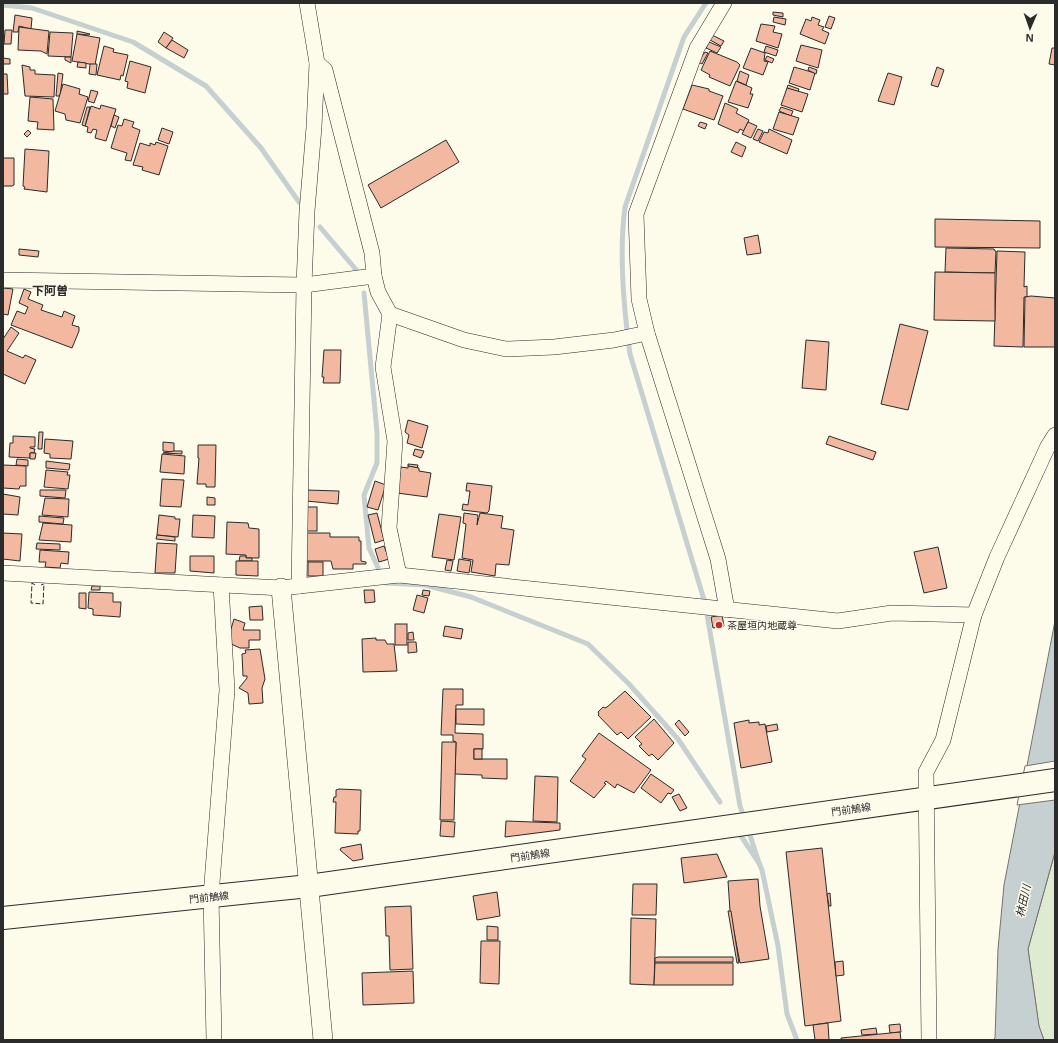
<svg xmlns="http://www.w3.org/2000/svg" width="1058" height="1043" font-family="Helvetica,'Noto Sans JP',sans-serif">
<style>
.green{fill:#deebd1;stroke:#74746e}
.water{fill:#c7d0d0;stroke:#74746e}
.pier{fill:#fdfbea;stroke:#74746e}
.lines{fill:none;stroke-linecap:round;stroke-linejoin:round}
.stream{stroke:#c7d0d0;stroke-width:5}
.building{fill:#f2b8a0;stroke:#2b2b2b}
.minor-casing{stroke:#2b2b2b;stroke-width:16}
.tertiary-casing{stroke:#2b2b2b;stroke-width:20}
.secondary-casing{stroke:#2b2b2b;stroke-width:24}
.minor{stroke:#fdfbea;stroke-width:15}
.tertiary{stroke:#fdfbea;stroke-width:19}
.secondary{stroke:#fdfbea;stroke-width:22}
.fence{stroke:#2b2b2b;stroke-width:1;stroke-dasharray:5 2;stroke-linecap:butt}
.poi-dot{fill:#c62828;stroke:#fdfbea;stroke-width:1.5}
.labels{text-anchor:middle;stroke-width:3;stroke-linejoin:round;paint-order:stroke}
.poi-label{font-size:10px;fill:#2b2b2b;stroke:#fdfbea;text-anchor:start}
.street-label{font-size:10px;fill:#2b2b2b;stroke:#fdfbea}
.water-label{font-size:11px;font-style:italic;fill:#2b2b2b;stroke:#fdfbea}
.quarter-label{font-size:12px;font-weight:bold;fill:#2b2b2b;stroke:#fdfbea}
</style>
<rect width="100%" height="100%" fill="#fdfbea"/>
<polygon class="green" points="1055,852 1055,1040 1044,1040 1039,1027 1028,949"/>
<polygon class="water" points="1055,621 1055,852 1028,949 1039,1026 1044,1040 993,1040 995,1038 998,949 1004,885"/>
<polygon class="pier" points="1055,761 1055,800 1017,805 1025,766"/>
<g class="lines">
<g class="stream">
<path d="M706,3L684,37L625,207C619,251 624,310 630,354L705,603L740,806L745,820"/>
<polyline points="3,5 32,8 133,42 206,86 261,148 299,202"/>
<polyline points="320,227 358,272"/>
<polyline points="364,293 377,432 377,463 364,495 369,548 379,570"/>
<polyline points="386,583 425,585 471,597 588,644 629,684 678,739 720,802"/>
<polyline points="748,829 759,863"/>
<polyline points="741,836 759,863 762,870 778,946 787,1014 797,1040"/>
</g>
</g>
<g class="building">
<polygon points="773,12 783,13 783,17 773,15"/>
<polygon points="15,15 32,18 31,29 19,26 18,32 13,32"/>
<polygon points="829,16 835,18 831,29 825,27"/>
<polygon points="774,17 786,19 785,25 773,22"/>
<polygon points="812,17 820,20 818,25 824,27 822,30 829,33 825,44 800,34 806,19 811,21"/>
<polygon points="761,24 775,26 773,32 782,34 778,48 756,41"/>
<polygon points="19,27 49,31 47,54 41,51 18,50"/>
<polygon points="5,30 12,30 11,44 4,44"/>
<polygon points="77,31 90,34 89,35 77,34"/>
<polygon points="50,32 73,33 71,57 48,56"/>
<polygon points="164,32 173,38 166,48 158,42"/>
<polygon points="77,34 100,38 95,65 72,61"/>
<polygon points="712,35 724,41 721,46 710,40"/>
<polygon points="172,40 188,50 184,58 166,48"/>
<polygon points="709,42 721,47 717,53 706,48"/>
<polygon points="801,45 822,50 818,68 796,61"/>
<polygon points="104,46 114,49 113,52 128,55 123,76 121,75 120,80 97,75"/>
<polygon points="766,46 778,50 776,56 764,52"/>
<polygon points="751,48 765,53 764,61 768,62 763,75 743,68"/>
<polygon points="1052,48 1055,48 1055,65 1049,64"/>
<polygon points="710,51 737,62 740,65 730,86 709,77 710,75 701,70"/>
<polygon points="705,52 708,53 702,64 698,62"/>
<polygon points="767,56 774,59 772,63 765,60"/>
<polygon points="65,57 71,57 71,63 65,60"/>
<polygon points="3,58 10,59 10,64 3,64"/>
<polygon points="130,61 151,67 145,93 127,88 128,82 125,81"/>
<polygon points="78,62 86,63 86,68 77,67"/>
<polygon points="90,64 97,64 96,75 89,74"/>
<polygon points="22,65 30,67 30,70 35,70 35,74 55,75 54,97 25,96"/>
<polygon points="794,67 815,73 810,90 789,83"/>
<polygon points="809,67 817,70 816,74 808,70"/>
<polygon points="937,67 944,70 938,87 931,85"/>
<polygon points="740,71 749,75 746,85 737,81"/>
<polygon points="58,73 63,74 60,96 56,96"/>
<polygon points="888,73 902,77 894,105 878,101"/>
<polygon points="3,74 7,74 8,94 3,94"/>
<polygon points="736,81 752,88 750,94 753,94 748,108 728,102"/>
<polygon points="63,84 80,89 79,94 88,97 80,123 66,120 65,114 55,111"/>
<polygon points="692,85 709,89 709,91 723,96 714,120 683,109"/>
<polygon points="788,85 799,89 798,92 787,88"/>
<polygon points="787,88 808,94 802,112 781,105"/>
<polygon points="91,90 98,92 94,103 88,101"/>
<polygon points="30,97 53,99 54,130 37,129 38,122 28,121"/>
<polygon points="725,103 738,109 736,113 749,120 744,131 740,129 738,133 718,124"/>
<polygon points="101,105 116,109 106,141 95,138 97,130 93,129 91,133 87,132 88,127 85,126 91,106 100,109"/>
<polygon points="87,107 90,107 85,126 82,125"/>
<polygon points="781,107 793,111 791,116 779,111"/>
<polygon points="779,112 799,118 793,135 773,129"/>
<polygon points="114,115 119,117 115,128 111,126"/>
<polygon points="124,119 134,122 132,127 140,130 131,161 125,160 127,153 111,148 118,125 122,126"/>
<polygon points="700,122 707,124 705,129 698,126"/>
<polygon points="748,122 757,126 751,138 742,134"/>
<polygon points="162,128 173,132 169,144 158,140"/>
<polygon points="758,129 763,131 758,141 753,139"/>
<polygon points="769,129 792,140 787,154 759,142 764,132 768,133"/>
<polygon points="28,130 31,133 27,137 24,134"/>
<polygon points="446,140 459,162 381,208 368,185"/>
<polygon points="156,142 168,146 159,175 142,170 143,167 133,165 140,143 150,146 150,143 155,145"/>
<polygon points="736,142 746,147 742,157 731,152"/>
<polygon points="25,149 49,151 47,192 24,189 25,187 23,186"/>
<polygon points="3,158 14,158 14,185 12,186 3,186"/>
<polygon points="935,219 1040,221 1040,248 935,247"/>
<polygon points="758,235 761,253 747,255 744,238"/>
<polygon points="946,248 994,249 995,251 996,251 995,273 945,272"/>
<polygon points="19,249 39,251 38,257 19,255"/>
<polygon points="997,251 1025,252 1024,287 1027,286 1027,297 1024,297 1023,347 994,346"/>
<polygon points="935,272 995,273 995,321 934,320"/>
<polygon points="3,288 13,289 8,315 3,314"/>
<polygon points="24,289 31,292 28,299 43,305 41,310 62,317 64,311 75,316 72,325 79,327 79,331 72,348 11,325 17,311 25,314 28,307 19,303"/>
<polygon points="1031,296 1055,298 1055,347 1024,347 1025,297"/>
<polygon points="900,324 928,331 908,410 881,404"/>
<polygon points="11,327 19,333 7,351 23,358 25,355 36,360 25,384 3,374 3,339"/>
<polygon points="806,340 829,342 826,390 802,388"/>
<polygon points="324,350 341,350 340,383 323,383 324,377 322,377"/>
<polygon points="408,420 428,426 422,448 407,443 409,435 405,432"/>
<polygon points="39,432 43,432 42,449 38,449"/>
<polygon points="13,436 35,437 35,447 30,447 30,448 35,449 34,453 30,453 30,458 9,457 10,443 13,443"/>
<polygon points="829,436 876,452 873,460 826,444"/>
<polygon points="45,439 73,441 71,459 50,458 50,454 44,453"/>
<polygon points="163,442 174,443 174,452 163,451"/>
<polygon points="198,445 216,445 215,487 206,487 206,484 197,484 199,458 198,458"/>
<polygon points="415,449 424,451 421,458 413,455"/>
<polygon points="174,451 182,451 182,454 163,453"/>
<polygon points="30,453 36,453 35,459 30,459"/>
<polygon points="162,454 185,456 184,474 160,472"/>
<polygon points="17,459 28,460 28,466 16,465"/>
<polygon points="46,461 70,464 69,470 46,468"/>
<polygon points="408,464 418,465 417,468 408,466"/>
<polygon points="3,465 26,466 26,486 20,486 19,489 3,488"/>
<polygon points="408,466 419,468 419,471 431,473 427,497 397,493 401,467 408,468"/>
<polygon points="46,470 68,472 67,475 70,475 68,489 44,487"/>
<polygon points="162,479 184,480 181,507 160,506"/>
<polygon points="375,481 386,485 378,510 367,507"/>
<polygon points="467,483 492,486 489,511 487,513 462,510 463,504 468,505 470,491 466,491"/>
<polygon points="40,490 66,490 65,498 40,496"/>
<polygon points="306,490 339,491 338,504 306,501"/>
<polygon points="3,494 20,497 18,515 3,514"/>
<polygon points="207,497 215,498 215,505 207,505"/>
<polygon points="45,498 69,499 68,517 42,515"/>
<rect x="306" y="507" width="11" height="24"/>
<polygon points="377,513 384,540 375,543 368,515"/>
<polygon points="464,513 478,515 477,525 480,513 503,516 501,528 514,530 509,565 496,564 495,576 471,572 473,560 462,558 466,524 463,523"/>
<polygon points="439,514 461,517 454,560 432,557"/>
<polygon points="159,515 175,517 175,519 180,519 178,537 157,535"/>
<polygon points="193,515 215,516 214,538 192,537"/>
<polygon points="39,516 64,518 63,524 39,522"/>
<polygon points="227,522 248,523 249,528 259,529 259,558 246,558 246,555 226,554"/>
<polygon points="43,523 72,525 71,542 39,540"/>
<polygon points="3,533 22,534 20,561 3,559"/>
<polygon points="305,533 330,533 330,537 359,537 359,541 361,541 361,561 366,562 366,564 353,564 353,569 333,569 331,561 305,561"/>
<polygon points="157,535 175,537 175,541 156,539"/>
<polygon points="37,543 60,544 60,550 36,549"/>
<polygon points="157,543 177,544 175,573 155,573"/>
<polygon points="384,546 389,559 379,562 375,549"/>
<polygon points="938,547 947,588 924,593 914,552"/>
<polygon points="40,550 69,552 68,564 61,563 60,568 45,567 46,562 39,562"/>
<polygon points="190,556 214,556 214,573 190,571"/>
<polygon points="240,556 246,556 246,558 252,558 252,561 239,561"/>
<polygon points="459,559 471,561 469,573 457,571"/>
<polygon points="447,560 453,561 451,571 445,570"/>
<polygon points="236,561 258,561 258,576 236,575"/>
<rect x="308" y="562" width="15" height="14"/>
<polygon points="92,586 100,586 100,590 91,590"/>
<polygon points="364,590 374,590 375,602 365,603"/>
<polygon points="423,590 430,591 429,596 422,595"/>
<polygon points="89,592 113,593 113,602 121,602 120,617 93,615 93,609 88,608"/>
<polygon points="79,593 86,593 86,609 79,608"/>
<polygon points="417,595 428,598 424,613 413,610"/>
<polygon points="262,606 263,620 250,620 249,607"/>
<polygon points="722,615 724,626 713,628 711,617"/>
<polygon points="234,619 245,623 243,630 260,630 260,640 249,640 249,648 240,648 229,643 230,629 231,629"/>
<rect x="395" y="624" width="12" height="21"/>
<polygon points="445,626 463,629 461,639 443,636"/>
<polygon points="413,632 414,640 408,640 408,633"/>
<polygon points="376,638 376,640 385,640 387,644 394,644 397,671 363,672 362,639"/>
<polygon points="408,642 416,642 417,652 408,653"/>
<polygon points="260,649 265,679 262,688 263,703 249,704 248,693 239,688 247,678 247,676 243,676 242,654 246,653 245,650"/>
<polygon points="443,689 463,689 463,705 456,705 455,733 483,734 483,749 474,749 474,759 507,759 507,779 482,778 482,775 455,774 456,742 453,741 453,735 441,735"/>
<polygon points="625,691 651,717 628,739 621,732 617,735 598,715 599,714 598,712 603,707 605,708 607,707"/>
<polygon points="456,709 484,709 484,725 456,724"/>
<polygon points="654,719 674,743 658,760 652,754 649,756 639,746 642,744 635,737"/>
<polygon points="679,720 689,732 685,736 675,724"/>
<polygon points="749,720 749,723 759,722 759,725 765,724 772,762 741,768 734,723"/>
<polygon points="777,724 778,730 767,732 766,726"/>
<polygon points="599,733 651,770 634,793 617,784 615,788 606,781 604,783 606,784 594,798 570,781 586,759 582,756"/>
<polygon points="442,742 456,742 454,820 440,820"/>
<rect x="474" y="749" width="8" height="10"/>
<polygon points="651,774 674,790 671,794 668,793 661,803 641,788"/>
<polygon points="535,776 558,777 557,822 533,821"/>
<polygon points="339,789 361,790 360,831 358,831 358,834 335,833 336,802 333,802 334,797 336,797 336,790"/>
<polygon points="679,794 687,808 680,811 672,797"/>
<polygon points="441,821 455,822 454,837 440,836"/>
<polygon points="506,821 560,823 560,830 505,837"/>
<polygon points="361,844 363,859 353,861 340,850 341,848"/>
<polygon points="822,848 841,1021 805,1026 786,852"/>
<polygon points="717,854 727,877 684,883 681,858"/>
<polygon points="758,879 760,906 769,959 740,963 730,911 728,881"/>
<polygon points="633,884 657,884 656,915 632,915"/>
<polygon points="497,892 500,916 477,920 473,896"/>
<polygon points="830,893 831,906 829,906 827,894"/>
<polygon points="411,906 413,969 390,970 389,936 386,936 385,907"/>
<polygon points="728,911 731,911 739,963 737,963"/>
<polygon points="631,918 656,919 654,985 630,984"/>
<polygon points="487,926 498,927 498,940 487,940"/>
<polygon points="481,941 500,941 499,984 480,983"/>
<polygon points="658,957 733,957 733,962 655,962 655,958"/>
<polygon points="843,961 844,975 836,976 835,962"/>
<polygon points="655,963 733,963 733,985 654,985"/>
<polygon points="413,971 414,1003 363,1005 362,973"/>
<polygon points="828,1023 829,1040 815,1040 813,1025"/>
<polygon points="900,1024 901,1032 890,1033 889,1025"/>
<polygon points="876,1028 877,1034 862,1035 861,1030"/>
<polygon points="900,1032 901,1040 841,1040 841,1038"/>
</g>
<g class="lines">
<g class="minor-casing">
<g id="minor">
<polyline points="724,3 697,48 636,214 639,299 647,333 718,559 727,610"/>
<polyline points="317,63 325,70 372,253 374,276"/>
<polyline points="3,280 304,285 374,276 378,292 390,314 383,367 395,441 389,528 399,575"/>
<polyline points="390,314 464,340 506,349 554,347 614,340 647,333"/>
<polyline points="3,573 281,588 399,575 838,621 892,613 974,615"/>
<polyline points="299,586 304,285 307,211 314,127 317,63 307,3"/>
<polyline points="214,1040 211,896 227,690 221,585"/>
<polyline points="929,1040 926,772 943,740 974,615 997,557 1048,446 1055,435"/>
</g>
</g>
<g class="tertiary-casing">
<polyline id="tertiary" points="281,588 323,1040"/>
</g>
<g class="secondary-casing">
<polyline id="secondary" points="3,918 309,886 1055,780"/>
</g>
<use href="#minor" class="minor"/>
<use href="#tertiary" class="tertiary"/>
<use href="#secondary" class="secondary"/>
<polyline class="fence" points="35,585 32,583 31,603 43,604 44,584 41,585"/>
</g>
<circle class="poi-dot" cx="719" cy="625" r="4"/>
<g class="labels">
<g class="poi-label">
<text x="727" y="629">茶屋垣内地蔵尊</text>
</g>
<g class="street-label">
<text transform="translate(851 809) rotate(-8)" y="4">門前鵤線</text>
<text transform="translate(530 855) rotate(-8)" y="4">門前鵤線</text>
<text transform="translate(209 897) rotate(-6)" y="4">門前鵤線</text>
</g>
<g class="water-label">
<text transform="translate(1023 901) rotate(-77)" y="4">林田川</text>
</g>
<g class="quarter-label">
<text x="50" y="295">下阿曽</text>
</g>
</g>
<rect width="1058" height="1043" fill="none" stroke="#2b2b2b" stroke-width="8"/>
<g transform="translate(1030 28) rotate(182)" stroke="#fdfbea" stroke-width="3" paint-order="stroke">
<path d="M0-3L7 15L0 10L-7 15Z" fill="#2b2b2b"/>
<text y="-6" font-size="11" font-weight="bold" text-anchor="middle" fill="#2b2b2b">N</text>
</g>
</svg>
